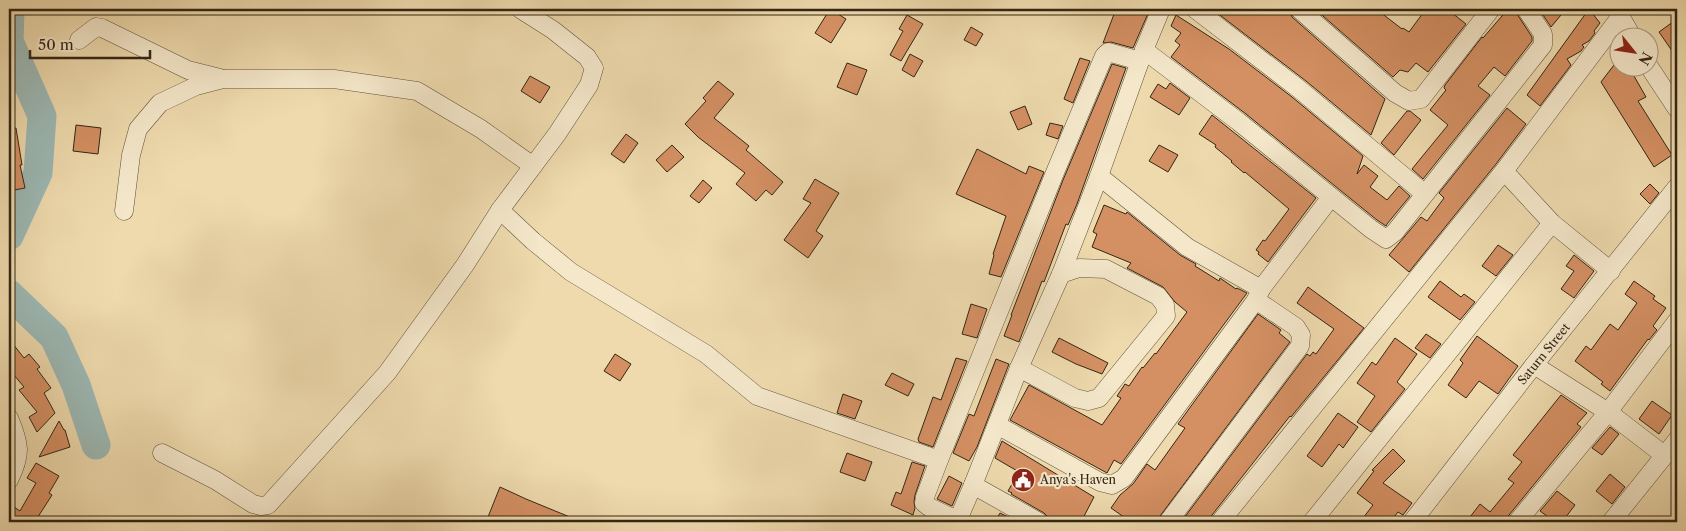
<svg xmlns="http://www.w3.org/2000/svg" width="1686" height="531" font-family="'Libre Caslon Text',serif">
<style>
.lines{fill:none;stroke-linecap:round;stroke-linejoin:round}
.river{stroke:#9cb8b4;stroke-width:29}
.building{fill:#d49063;stroke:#332616}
.minor-casing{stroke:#62533c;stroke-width:19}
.minor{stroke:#f4e7ca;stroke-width:18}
.labels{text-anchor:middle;stroke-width:4.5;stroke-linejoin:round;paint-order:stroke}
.street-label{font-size:12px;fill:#332616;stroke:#f4e7ca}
.poi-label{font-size:12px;fill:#332616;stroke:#f4e7ca;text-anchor:start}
</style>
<rect width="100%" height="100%" fill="#eedaad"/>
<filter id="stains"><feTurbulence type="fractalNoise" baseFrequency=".004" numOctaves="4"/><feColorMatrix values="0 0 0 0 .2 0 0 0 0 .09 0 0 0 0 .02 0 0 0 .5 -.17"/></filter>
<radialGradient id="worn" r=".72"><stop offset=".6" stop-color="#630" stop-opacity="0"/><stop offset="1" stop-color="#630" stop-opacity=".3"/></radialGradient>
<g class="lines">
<g class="river">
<polyline points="9,236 38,173 42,116 9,41 10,9"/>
<polyline points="9,294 54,337 76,385 96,445"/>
</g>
</g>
<g class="building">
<polygon points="830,9 846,19 831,43 815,33"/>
<polygon points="1116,9 1150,9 1133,48 1111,42 1103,43"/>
<polygon points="1212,9 1289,9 1292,17 1385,99 1371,135 1306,81"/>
<polygon points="1315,9 1345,9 1351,14 1355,9 1376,9 1402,29 1403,28 1409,32 1423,13 1430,12 1433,9 1447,9 1466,24 1428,72 1416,63 1408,72 1400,70 1393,77"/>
<polygon points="1508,9 1511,9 1517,14 1532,37 1532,41 1505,76 1494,67 1478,86 1490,95 1423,179 1412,169 1448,125 1430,110 1446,90 1444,88 1445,85 1482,37 1483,38"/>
<polygon points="1547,9 1566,9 1551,27 1541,12"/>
<polygon points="1589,9 1600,23 1594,31 1595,33 1589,41 1582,45 1584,47 1581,51 1567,59 1571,65 1540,106 1527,95"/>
<polygon points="907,15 923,24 901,61 890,55 903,31 899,29"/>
<polygon points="1176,15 1229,49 1292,97 1363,156 1357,174 1364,165 1378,176 1370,187 1387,200 1399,186 1410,196 1387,224 1386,226 1377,220 1246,114 1171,57 1180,45 1175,41 1181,33 1171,26"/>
<polygon points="1677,19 1677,58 1659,32"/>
<polygon points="971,27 983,34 976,46 964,40"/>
<polygon points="910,54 923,61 914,77 902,70"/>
<polygon points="1080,58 1090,61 1073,103 1064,99"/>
<polygon points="1617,61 1618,63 1618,68 1624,68 1634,76 1646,97 1638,101 1672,155 1654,167 1601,82"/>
<polygon points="847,63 867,70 857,95 837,87"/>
<polygon points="1112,64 1126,68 1077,204 1068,225 1066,224 1044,282 1042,281 1019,342 1004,336 1012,315 1011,315 1063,180"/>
<polygon points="530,76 550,87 540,103 521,91"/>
<polygon points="718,81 734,94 714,118 749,146 746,150 783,182 772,195 766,190 756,201 736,184 745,173 698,137 685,124 706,101 703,98"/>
<polygon points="1170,83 1190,98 1179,115 1150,97 1158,84 1166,89"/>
<polygon points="1025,106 1032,124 1018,130 1010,112"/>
<polygon points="1507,108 1526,124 1496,164 1409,272 1389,255 1421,217 1427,221 1444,198 1439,193"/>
<polygon points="1407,111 1410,111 1421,120 1394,155 1381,143"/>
<polygon points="1212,115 1316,198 1268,262 1258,254 1259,252 1256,250 1263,240 1265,241 1289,209 1245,172 1244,173 1231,162 1232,161 1215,147 1216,145 1199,134"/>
<polygon points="1050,123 1063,126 1058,139 1046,135"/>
<polygon points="76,125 101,128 98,154 73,151"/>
<polygon points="16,128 22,165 20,165 25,188 9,191 9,129"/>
<polygon points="626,134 638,143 624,163 611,154"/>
<polygon points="672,145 684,157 667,172 656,160"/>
<polygon points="1159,145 1178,155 1168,172 1149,161"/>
<polygon points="977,149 1026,174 1029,166 1044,172 1001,277 989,274 994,255 993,254 1006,216 956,194"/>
<polygon points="815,179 839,193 816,231 823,236 808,258 784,240 811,203 803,199"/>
<polygon points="703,180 712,188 699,203 690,196"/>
<polygon points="1650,184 1659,193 1650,204 1640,194"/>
<polygon points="1104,205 1126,214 1127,212 1180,255 1196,264 1195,266 1219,281 1220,278 1236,289 1237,288 1247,293 1121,464 1114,460 1107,473 1010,420 1029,385 1102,425 1121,398 1117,396 1125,384 1129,386 1142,367 1143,368 1155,353 1156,354 1187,312 1175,302 1163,287 1127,268 1131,263 1092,247 1097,234 1093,232"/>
<polygon points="1498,245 1513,255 1496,276 1482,266"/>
<polygon points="1574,255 1594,271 1574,298 1561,289 1574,271 1566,266"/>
<polygon points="1440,281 1461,297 1464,294 1475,302 1460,320 1428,297"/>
<polygon points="1634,281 1655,296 1653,299 1666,308 1653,326 1657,330 1649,340 1648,339 1610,391 1601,384 1603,382 1575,361 1586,346 1591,350 1610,324 1618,330 1637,303 1625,294"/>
<polygon points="1308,287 1364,328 1291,417 1290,416 1212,515 1208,522 1181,522 1307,354 1310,356 1313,352 1316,354 1334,329 1297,303"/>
<polygon points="971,304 987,309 977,338 962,334"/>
<polygon points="1258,314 1281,330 1279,333 1290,342 1160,516 1158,522 1131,522 1111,508 1120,495 1133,484 1147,464 1155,470 1185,428 1178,424"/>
<polygon points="1426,334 1441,344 1430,358 1415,348"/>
<polygon points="1477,336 1518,366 1498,394 1479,381 1466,398 1448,385 1463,363 1460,360"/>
<polygon points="1059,338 1108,363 1102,374 1076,364 1052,352"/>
<polygon points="1395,338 1417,354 1397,382 1405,389 1371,432 1357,422 1375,396 1357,383 1372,362 1376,365"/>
<polygon points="9,339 24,358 29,354 40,367 37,369 51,388 44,393 55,413 37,432 29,417 37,412 19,390 24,387 9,369"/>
<polygon points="615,354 631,364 620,381 604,371"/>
<polygon points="956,358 967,361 933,447 919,442 918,439 933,397 941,400"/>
<polygon points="996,359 1009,364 977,447 969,461 953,453 969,414 974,416"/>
<polygon points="892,373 914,384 908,396 885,385"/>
<polygon points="843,394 862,401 855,419 837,413"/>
<polygon points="1561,395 1587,413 1577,424 1581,427 1509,515 1505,522 1476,522 1470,517 1480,504 1490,512 1514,483 1508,479 1522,462 1513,455"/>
<polygon points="1652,401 1672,415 1659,434 1639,419"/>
<polygon points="1338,413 1358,427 1343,448 1339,444 1322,467 1307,456"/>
<polygon points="59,421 64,430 65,430 70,447 39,457"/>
<polygon points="1610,427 1619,434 1602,455 1592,448"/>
<polygon points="1002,441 1094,497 1081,522 1050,522 1048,517 1044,513 1011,494 1012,493 1008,491 1019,472 995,458"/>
<polygon points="1393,449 1405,461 1383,483 1412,503 1403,515 1398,512 1390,522 1360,522 1373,505 1357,493 1374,471 1372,470"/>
<polygon points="847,453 872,462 865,481 840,472"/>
<polygon points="912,462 925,466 915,495 914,502 915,508 913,515 891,505 896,492 901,494"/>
<polygon points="36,463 59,476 49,493 52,495 36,520 39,522 9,522 9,516 14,507 20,511 36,483 27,478"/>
<polygon points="1610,474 1625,487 1612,504 1596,491"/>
<polygon points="949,476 962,483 952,506 937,499"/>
<polygon points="500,487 526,499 582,522 486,522"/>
<polygon points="1557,491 1575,505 1562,522 1555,522 1540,511"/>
<polygon points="1000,513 1018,522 995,522"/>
</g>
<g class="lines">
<g class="minor-casing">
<g id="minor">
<polyline points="520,9 553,30 587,57 594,68 589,85 557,134 500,210 533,241 571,272 706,354 757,396 939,460"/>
<polyline points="1195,9 1299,89 1425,194"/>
<polyline points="1299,9 1395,93 1409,101 1421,99 1491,9"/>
<polyline points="1616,9 1633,38"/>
<polyline points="79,40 96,27 102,28 188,70 220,78"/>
<polyline points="1144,50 1161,9"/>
<polyline points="1648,65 1677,109"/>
<polyline points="1504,171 1552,223 1611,271"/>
<polyline points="1099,176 1187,247 1261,289 1256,300 1296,327 1301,335 1300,346 1168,522"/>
<polyline points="124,211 131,155 138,129 160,103 196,86 223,79 334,79 417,91 481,129 533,166"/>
<polyline points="1261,289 1331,197"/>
<polyline points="1534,365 1608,412 1664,455"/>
<polyline points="1019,368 1075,398 1088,401 1099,398 1166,316 1165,305 1158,296 1106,269 1079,268 1061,274"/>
<path d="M9,418C20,444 22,454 9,480"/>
<polyline points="997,425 1100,482 1112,485 1124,478 1256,300"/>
<polyline points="162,453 215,480 253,504 261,506 268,505 387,373 465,265 500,210"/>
<polyline points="973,485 1039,522"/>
<polyline points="957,520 929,507 924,503 925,497 939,460 1056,170 1104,56 1108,52 1140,61"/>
<polyline points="957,522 973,485 1019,368 1061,274 1099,176 1144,50 1239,122 1371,229 1386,239 1395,232 1543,45 1543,34 1526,9"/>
<polyline points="1220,522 1504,171 1621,16"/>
<polyline points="1312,522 1552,223"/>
<polyline points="1412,522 1534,365 1677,187"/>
<polyline points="1517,522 1608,412 1677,321"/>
<polyline points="1611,522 1677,440"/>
</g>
</g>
<use href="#minor" class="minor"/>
</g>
<defs>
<g id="civic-disc" transform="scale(1.25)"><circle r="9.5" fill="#8f2418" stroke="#f4e7ca"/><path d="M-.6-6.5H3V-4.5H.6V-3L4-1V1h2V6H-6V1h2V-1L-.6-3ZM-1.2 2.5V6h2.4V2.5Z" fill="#fff"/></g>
</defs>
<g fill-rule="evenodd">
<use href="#civic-disc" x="1023" y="480"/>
</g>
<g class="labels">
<g class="street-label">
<text transform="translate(1544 354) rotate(-51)" y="4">Saturn Street</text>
</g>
<g class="poi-label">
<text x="1040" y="484">Anya's Haven</text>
</g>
</g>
<rect width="1686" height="531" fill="none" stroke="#eedaad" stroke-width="30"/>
<rect x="10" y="10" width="1666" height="511" fill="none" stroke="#332616" stroke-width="2.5"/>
<rect x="15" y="15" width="1656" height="501" fill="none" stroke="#332616"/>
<g transform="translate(1634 52) rotate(120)"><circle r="24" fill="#f4e7ca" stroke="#a79a82"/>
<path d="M0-4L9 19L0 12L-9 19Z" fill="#8f2418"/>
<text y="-8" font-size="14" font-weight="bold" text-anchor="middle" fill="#332616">N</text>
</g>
<path d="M30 50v8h120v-8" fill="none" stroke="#332616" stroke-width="2.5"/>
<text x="38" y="50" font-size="15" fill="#332616" stroke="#f4e7ca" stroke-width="4" paint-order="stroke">50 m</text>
<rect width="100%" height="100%" filter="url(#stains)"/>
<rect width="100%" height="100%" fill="url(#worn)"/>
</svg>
